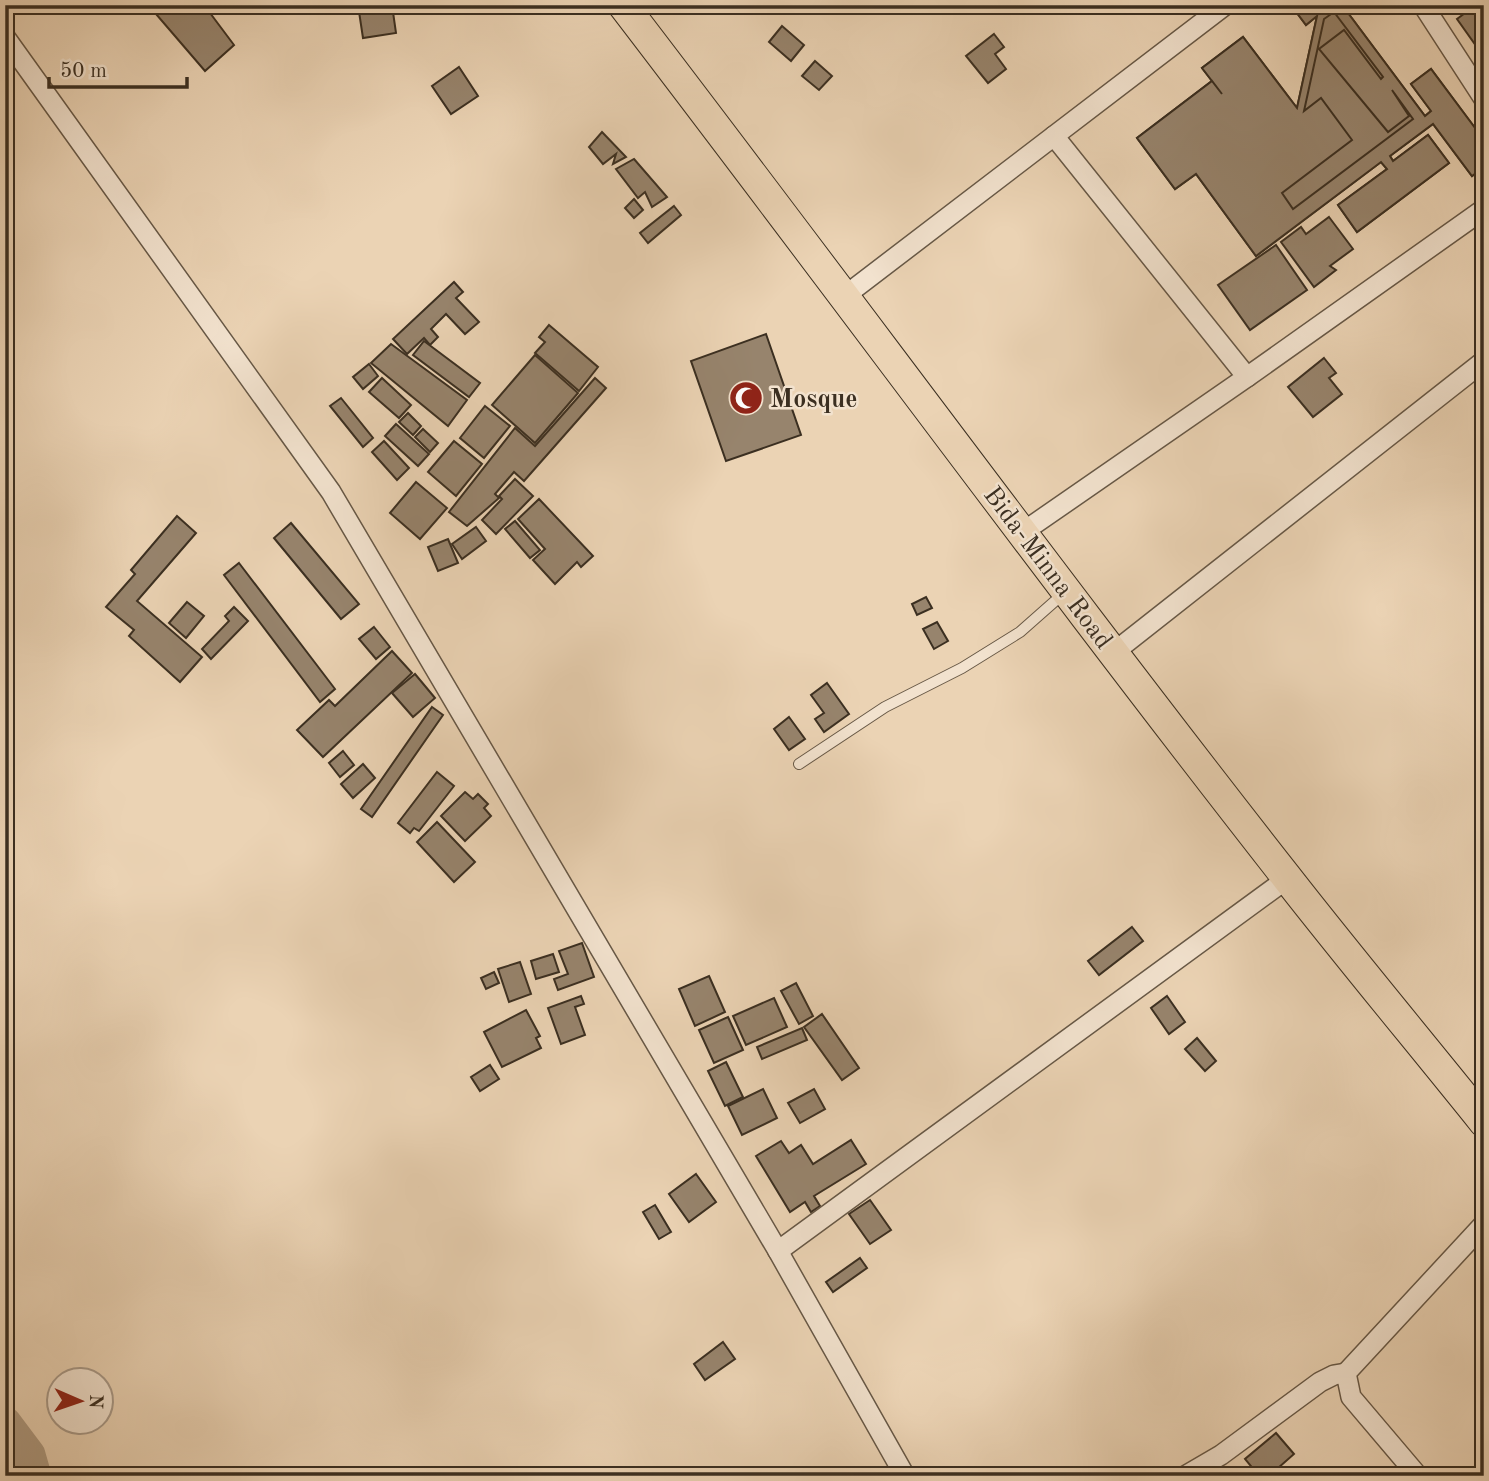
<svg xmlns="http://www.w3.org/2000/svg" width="1489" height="1481" font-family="'Old Standard TT',serif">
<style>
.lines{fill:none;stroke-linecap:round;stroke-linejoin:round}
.river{stroke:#af9b82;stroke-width:33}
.building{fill:#97846d;stroke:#3b2f21;stroke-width:2;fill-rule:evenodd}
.lane-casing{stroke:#675846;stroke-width:12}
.street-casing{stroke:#675846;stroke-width:22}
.primary-casing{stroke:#3b2f21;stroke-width:32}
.lane{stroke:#f2e2ce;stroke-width:10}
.street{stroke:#f2e2ce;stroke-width:19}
.primary{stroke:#ebd3b4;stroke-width:30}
.labels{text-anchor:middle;stroke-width:5;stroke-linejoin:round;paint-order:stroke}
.poi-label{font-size:26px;font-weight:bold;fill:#3b2f21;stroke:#f2e2ce;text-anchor:start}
.street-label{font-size:26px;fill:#3b2f21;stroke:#f2e2ce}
</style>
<rect width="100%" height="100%" fill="#ebd3b4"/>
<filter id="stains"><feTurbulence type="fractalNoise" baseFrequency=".00286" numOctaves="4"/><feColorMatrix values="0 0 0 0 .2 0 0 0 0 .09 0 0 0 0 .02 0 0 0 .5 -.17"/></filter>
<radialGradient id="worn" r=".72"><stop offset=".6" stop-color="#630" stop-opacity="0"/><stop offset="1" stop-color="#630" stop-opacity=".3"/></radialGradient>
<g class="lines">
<polyline class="river" points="5,1423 29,1455 35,1476"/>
</g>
<g class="building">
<polygon points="152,5 204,5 234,45 205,71 150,7"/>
<polygon points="358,5 392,5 396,33 363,38"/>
<path d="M1291,5H1342L1425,116L1431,111L1411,84L1431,69L1484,140V167L1472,176L1433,124L1390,156L1393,161L1428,135L1449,163L1357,232L1338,205L1387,169L1381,162L1256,256L1196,174L1175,189L1137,138L1212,81L1222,94L1202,68L1243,37L1297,108L1317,16L1306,25ZM1334,12L1383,77L1381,79L1344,30L1319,49L1388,132L1409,116L1392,90L1413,119L1293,209L1282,193L1352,140L1321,98L1304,111L1324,19Z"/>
<polygon points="1291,5 1342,5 1425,116 1431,111 1411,84 1431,69 1484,140 1484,167 1472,176 1433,124 1390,156 1393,161 1428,135 1449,163 1357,232 1338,205 1387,169 1381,162 1256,256 1196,174 1175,189 1137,138 1212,81 1222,94 1202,68 1243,37 1297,108 1317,16 1306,25"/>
<polygon points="1476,5 1484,13 1484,57 1457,19"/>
<polygon points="1334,12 1383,77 1381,79 1344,30 1319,49 1388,132 1409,116 1392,90 1413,119 1293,209 1282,193 1352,140 1321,98 1304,111 1324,19"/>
<polygon points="782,26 804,45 791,61 769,42"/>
<polygon points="994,34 1004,47 995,54 1006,69 988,83 966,56"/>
<polygon points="815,61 832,76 819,90 802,76"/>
<polygon points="459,67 478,96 451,114 432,86"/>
<polygon points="602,132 626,157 613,164 616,154 603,164 589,147"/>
<polygon points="634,159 667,197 652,207 645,192 638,198 616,169"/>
<polygon points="634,199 643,210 634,218 625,208"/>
<polygon points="674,206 681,215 648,243 640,233"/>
<polygon points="1329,217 1353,249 1330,266 1336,270 1314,287 1281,242 1301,227 1306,234"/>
<polygon points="1276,245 1307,290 1250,330 1218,285"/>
<polygon points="454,282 463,292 456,298 479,322 465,334 446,314 431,329 438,337 430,345 424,338 407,354 393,339"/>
<polygon points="549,325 598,367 579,391 535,353 545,342 539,337"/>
<polygon points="766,334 801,435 726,461 691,361"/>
<polygon points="424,341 480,383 469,397 413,355"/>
<polygon points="391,344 467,400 448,426 371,363"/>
<polygon points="535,355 578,393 535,443 492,405"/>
<polygon points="1324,358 1336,373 1329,378 1342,394 1313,417 1288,387"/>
<polygon points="369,364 378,376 363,389 353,377"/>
<polygon points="382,378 411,405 399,418 369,392"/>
<polygon points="595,378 606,388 524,481 514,472 495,494 499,498 467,526 449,512 515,428 535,446"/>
<polygon points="341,398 373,438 363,447 330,406"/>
<polygon points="485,406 510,426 484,458 460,438"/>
<polygon points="408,413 421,426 413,435 399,422"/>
<polygon points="396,424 429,454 418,466 385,436"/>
<polygon points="423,429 438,443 430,452 415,437"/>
<polygon points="384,441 409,468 397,480 372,452"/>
<polygon points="454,441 482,464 456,496 428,472"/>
<polygon points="515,479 533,496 496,534 482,520 502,499 499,496"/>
<polygon points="416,482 447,508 420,539 390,513"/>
<polygon points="539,499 593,556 581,567 577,562 555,584 533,560 545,549 518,519"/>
<polygon points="177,516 196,533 137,601 202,657 180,682 129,636 134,630 106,607 135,574 131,570"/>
<polygon points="515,521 540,550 530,558 505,529"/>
<polygon points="291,523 359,604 341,619 274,538"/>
<polygon points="476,527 486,541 462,559 452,544"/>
<polygon points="448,539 458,563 438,571 428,547"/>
<polygon points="239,563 335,689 320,702 224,575"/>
<polygon points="926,597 932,608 917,615 912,604"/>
<polygon points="187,602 204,616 186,638 169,623"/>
<polygon points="234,607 248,621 211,659 202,649 229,621 225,616"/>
<polygon points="937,622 948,641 934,649 923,629"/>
<polygon points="374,627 390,647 376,659 359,639"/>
<polygon points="392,651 412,673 323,757 297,730 329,700 335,706"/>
<polygon points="415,674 435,698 413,717 392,693"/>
<polygon points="827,683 849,714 824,732 815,719 824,713 811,695"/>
<polygon points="432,707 443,715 372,817 361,809"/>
<polygon points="789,717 805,739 789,750 774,729"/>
<polygon points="343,751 354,765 340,777 329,763"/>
<polygon points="363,764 375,778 353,798 341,784"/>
<polygon points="437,772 454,786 419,831 414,828 410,833 398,823"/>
<polygon points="465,792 473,799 478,794 488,804 484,808 491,816 465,841 441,816"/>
<polygon points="437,822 475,862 454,882 417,842"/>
<polygon points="1132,927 1143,941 1099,975 1088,961"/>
<polygon points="582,943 594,977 558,990 554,979 568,974 559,951"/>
<polygon points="553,954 559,972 536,979 531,961"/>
<polygon points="520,962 531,994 509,1002 498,969"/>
<polygon points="494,972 499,983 486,989 481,978"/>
<polygon points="709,976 725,1012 695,1026 679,989"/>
<polygon points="796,983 813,1016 799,1024 781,991"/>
<polygon points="581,996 584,1004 575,1007 585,1035 561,1044 548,1008"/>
<polygon points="1167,996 1185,1022 1169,1034 1151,1008"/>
<polygon points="774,998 787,1027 746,1045 733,1016"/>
<polygon points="526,1010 540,1036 536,1038 541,1048 502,1067 484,1032"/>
<polygon points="822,1014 859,1068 842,1080 804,1027"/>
<polygon points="728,1017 743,1050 714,1063 699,1030"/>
<polygon points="802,1028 807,1040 762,1059 757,1047"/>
<polygon points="1197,1038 1216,1061 1205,1071 1185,1049"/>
<polygon points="726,1062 743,1097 725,1106 708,1071"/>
<polygon points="490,1065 499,1079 480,1091 471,1077"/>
<polygon points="763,1089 777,1118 742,1135 728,1106"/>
<polygon points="814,1089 825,1109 800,1123 788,1103"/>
<polygon points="851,1140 866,1164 814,1196 820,1206 811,1212 805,1202 790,1212 756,1156 781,1141 789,1153 801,1145 813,1164"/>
<polygon points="696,1174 716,1202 689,1222 669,1194"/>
<polygon points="870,1200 891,1230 870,1244 849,1214"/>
<polygon points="655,1205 671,1232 659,1239 643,1212"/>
<polygon points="860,1258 867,1268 833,1292 826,1282"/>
<polygon points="723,1342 735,1359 705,1380 694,1364"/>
<polygon points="1276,1433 1294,1454 1269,1476 1259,1476 1245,1459"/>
<polygon points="1387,1469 1391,1476 1376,1476"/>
</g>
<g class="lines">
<g class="lane-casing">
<polyline id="lane" points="799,764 885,707 962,668 1020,632 1063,594"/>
</g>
<g class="street-casing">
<g id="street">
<polyline points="1423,5 1484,99"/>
<polyline points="5,37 331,492 778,1251 905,1476"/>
<polyline points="846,295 1224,6"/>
<polyline points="1247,377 1484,209"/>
<polyline points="1023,532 1247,377 1054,136"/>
<polyline points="1113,653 1484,361"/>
<polyline points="778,1251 1288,878"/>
<polyline points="1185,1476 1221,1455 1320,1382 1334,1375 1346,1373"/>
<polyline points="1418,1476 1351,1397 1346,1373 1484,1224"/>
</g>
</g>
<g class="primary-casing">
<path id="primary" d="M623,5C846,296 1062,591 1288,879C1352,961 1419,1041 1484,1122"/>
</g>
<use href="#lane" class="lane"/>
<use href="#street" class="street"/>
<use href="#primary" class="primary"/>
</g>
<defs>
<g id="mosque-disc" transform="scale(1.75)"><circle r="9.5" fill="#8f2418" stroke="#f2e2ce"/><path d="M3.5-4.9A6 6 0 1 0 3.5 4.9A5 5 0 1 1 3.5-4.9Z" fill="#fff"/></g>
</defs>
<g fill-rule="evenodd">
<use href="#mosque-disc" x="746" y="398"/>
</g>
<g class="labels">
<g class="poi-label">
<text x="770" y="407">Mosque</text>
</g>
<g class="street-label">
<text transform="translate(1049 567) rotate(53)" y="9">Bida-Minna Road</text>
</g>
</g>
<rect width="1489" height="1481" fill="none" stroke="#ebd3b4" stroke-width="28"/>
<rect x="7" y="7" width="1475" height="1467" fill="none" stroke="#3b2f21" stroke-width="3.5"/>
<rect x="14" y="14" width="1461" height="1453" fill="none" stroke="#3b2f21" stroke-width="2"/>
<g transform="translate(80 1401) rotate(92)"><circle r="33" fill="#f2e2ce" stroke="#a99a89" stroke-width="2"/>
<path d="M0-5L12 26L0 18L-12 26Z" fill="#8f2418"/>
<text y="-10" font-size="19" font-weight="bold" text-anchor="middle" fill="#3b2f21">N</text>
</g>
<path d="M49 77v10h138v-10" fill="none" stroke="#3b2f21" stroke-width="3.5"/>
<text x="60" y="77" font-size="21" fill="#3b2f21" stroke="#f2e2ce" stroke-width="5" paint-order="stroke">50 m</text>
<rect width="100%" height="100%" filter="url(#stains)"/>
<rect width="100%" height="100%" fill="url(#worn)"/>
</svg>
